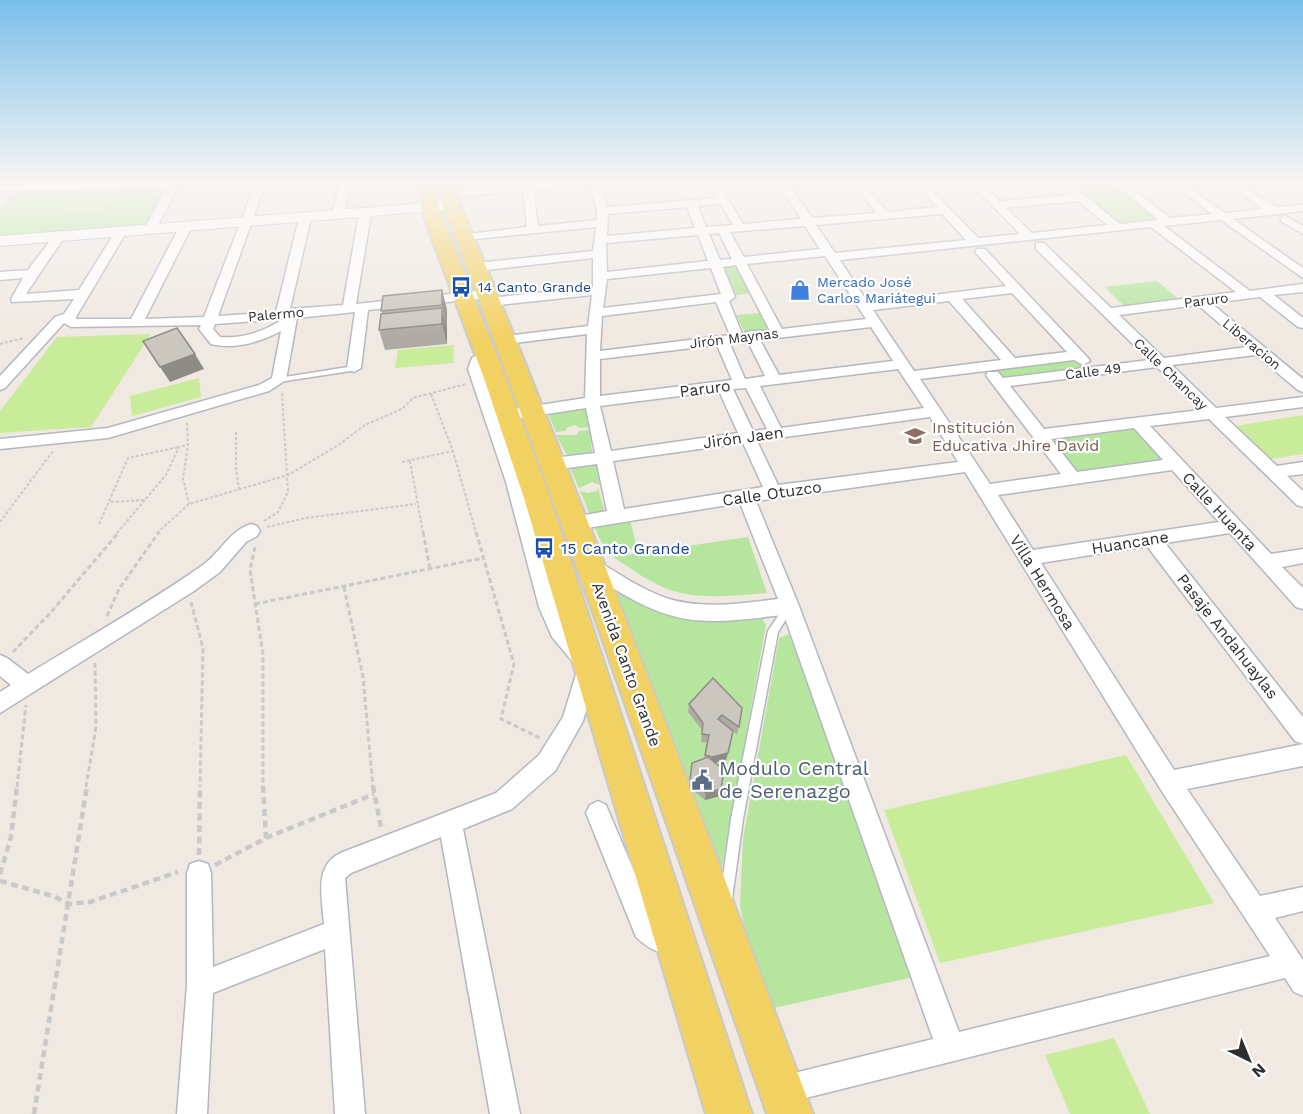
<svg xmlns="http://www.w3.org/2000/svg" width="1303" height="1114" font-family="'Work Sans',sans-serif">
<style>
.green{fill:#b6e59e}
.pitch{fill:#c9ec9a}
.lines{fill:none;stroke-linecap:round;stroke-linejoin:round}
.lane-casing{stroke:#b4b7c1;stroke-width:3}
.street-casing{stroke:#b4b7c1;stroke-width:3}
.secondary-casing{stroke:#b4b7c1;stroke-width:2}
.primary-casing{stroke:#c9c9c9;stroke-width:4}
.path-far2{stroke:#c9c9c9;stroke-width:2;stroke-dasharray:3 2;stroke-linecap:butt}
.path-far1{stroke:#c9c9c9;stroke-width:3;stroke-dasharray:5 3;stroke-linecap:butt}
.path{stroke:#c9c9c9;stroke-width:4.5;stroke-dasharray:7 4.5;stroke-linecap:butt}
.lane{fill:#fff;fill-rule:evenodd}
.street{fill:#fff;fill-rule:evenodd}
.secondary{fill:#fff;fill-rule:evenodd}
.primary{fill:#f2d163;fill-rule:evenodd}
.wall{fill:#afaba4}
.shaded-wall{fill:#8e8b86}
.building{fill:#cbc7bf;stroke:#8e8b86;stroke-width:1.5}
.labels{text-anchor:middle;stroke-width:4.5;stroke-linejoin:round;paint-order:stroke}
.far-shop-label{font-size:14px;fill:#366cbe;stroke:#fff;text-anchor:start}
.far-transit-label{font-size:14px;fill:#164399;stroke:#fff;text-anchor:start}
.far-street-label{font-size:14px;fill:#2e2e2e;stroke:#fff}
.street-label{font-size:16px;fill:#2e2e2e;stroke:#fff}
.education-label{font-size:16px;fill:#785e54;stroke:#fff;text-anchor:start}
.transit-label{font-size:16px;fill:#164399;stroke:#fff;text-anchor:start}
.near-service-label{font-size:20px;fill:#4e5e75;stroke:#fff;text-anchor:start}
</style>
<rect width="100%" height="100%" fill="#efe9e1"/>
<g class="green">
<polygon points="1071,182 1111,182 1160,219 1118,223"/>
<polygon points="167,188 146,227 0,235 0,208 14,193 21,190"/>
<polygon points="737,265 751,293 736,295 724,266"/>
<polygon points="1157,281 1181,301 1125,307 1105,287"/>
<polygon points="760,313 768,330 745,333 736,315"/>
<polygon points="1076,359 1087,370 1006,381 997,369"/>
<polygon points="585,408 589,427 580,428 575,425 568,427 565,431 556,432 548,413"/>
<polygon points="1135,425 1164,459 1079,472 1050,439"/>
<polygon points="590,430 592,452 567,455 556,435 577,435 579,431"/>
<polygon points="595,461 600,485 592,482 579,488 569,466"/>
<polygon points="598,488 605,513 590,515 580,491 588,493 597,491"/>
<path d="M630,520L637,548C607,552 607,556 594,526Z"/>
<path d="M748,537L767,593C733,595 697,601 665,588C647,581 629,567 613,557Z"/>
<polygon points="600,576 649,603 761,617 766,625 717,895"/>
<polygon points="789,634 913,977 760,1011 740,905 743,839 779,638"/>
</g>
<g class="pitch">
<polygon points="113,198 105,210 59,214 68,202"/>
<polygon points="151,334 91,427 0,433 0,411 57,337"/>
<polygon points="454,345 453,363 395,368 398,350"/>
<polygon points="199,378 201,397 132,416 130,396"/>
<polygon points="1303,415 1303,454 1271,459 1236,426"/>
<polygon points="1126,755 1214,903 940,963 884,810"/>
<polygon points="1114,1038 1150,1114 1070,1114 1045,1055"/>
</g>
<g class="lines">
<g class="lane-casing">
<g id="lane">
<polygon points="354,366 357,366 357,370 279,382 275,380 279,378"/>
<polygon points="789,603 792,604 794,607 778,632 743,819 732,899 730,903 726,905 722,903 720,899 731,819 768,631 786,604"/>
</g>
</g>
<g class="street-casing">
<g id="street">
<polygon points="170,182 180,182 156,229 150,232 144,229 166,189 0,191 0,185"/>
<path d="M256,182H266L218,316L276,312L299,218L305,215L311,218L290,309L343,305L359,214L365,211L371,214L356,304L487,290L493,294L487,298L368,310L361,368L354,372L347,368L355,312L297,318L286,380L269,391L108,438L0,449V439L108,428L259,385L272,378L281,331C260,342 235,350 211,344L199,329L201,325L71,327L64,323L5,388L0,390V376L55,317L64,314L74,299L12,302L11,299L23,278L0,280V272L28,270L55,234L59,233L65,236L26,294L79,290L117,229H125L127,231L76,317V319H131L180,226L186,223L192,226L145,319L204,317ZM283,319C265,331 243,339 220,337L213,329L215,324Z"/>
<polygon points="340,182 350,182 344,216 338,219 332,216"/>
<path d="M522,182H532L533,184L599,182L607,207L717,198L708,182H718L743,224L801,219L777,182H787L812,218L876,213L853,182H863L887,212L937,207L914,182H924L978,238L1020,234L969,182H980L1000,201L1071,195L1057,182H1068L1120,224L1158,220L1113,182H1124L1170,218L1212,214L1170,182H1181L1225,213L1263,209L1226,182H1237L1276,207L1303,205V211L1233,219L1303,268V278L1221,220L1164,226L1250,291L1303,284V292L1274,295L1303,318V328L1298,327L1260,297L1211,303L1303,379V392L1298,390L1256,355L1172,365L1216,408L1303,397V407L1225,417L1277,466L1303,462V474L1287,476L1303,491V507L1297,505L1209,419L1150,426L1271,554L1303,549V563L1282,567L1303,588V609L1296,607L1230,533L1165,543L1303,717V744L1295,741L1147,546L1041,563L1174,770L1303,744V766L1187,789L1260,896L1303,887V911L1275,918L1303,960V996L1294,992L1285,978L782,1104L772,1100L768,1090L772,1080L782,1076L933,1039L784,615C752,618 719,624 687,619C649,613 616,590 584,570L581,565L584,560L590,558L596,560C619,574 641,589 666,598C702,610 742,603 778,599L740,503L575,530L569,528L566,523L569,518L607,511L597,464L553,470L547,468L545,464L547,460L553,458L595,453L586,408L508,420L500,415L508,410L585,398L587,334L506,344L499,340L506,336L588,326L592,295L490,306L484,302L490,298L593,287V258L477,271L471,267L477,263L593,251L596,227L465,240L461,239V235L527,227L523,191L450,197L445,194L450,191L522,185ZM590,185L597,211V220L538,226L533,190ZM1078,201L1107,225L1032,233L1006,208ZM721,204L733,225L706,227L698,206ZM687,207L695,228L607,236L608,214ZM942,214L966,240L835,253L816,225ZM805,226L820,249L744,257L730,232ZM1151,227L1236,292L1111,308L1044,243H1036V249L1149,360L1003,378L998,372H988L986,375L988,378L1061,474L990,484L920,379L1074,360L1083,365L1090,361L1088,358L985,249H977L975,252L1006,286L868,303L840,260ZM719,233L732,259L720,260L709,234ZM698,235L708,261L607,272L606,243ZM825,256L866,319L782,329L747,264ZM736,265L770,331H751L742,334L729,301L735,297L723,267ZM711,268L721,294L603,308L607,279ZM1012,293L1067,352L1015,358L962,299ZM949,301L1001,360L914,371L873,310ZM716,302L730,335L600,351L602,316ZM1198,305L1247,347L1164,358L1119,315ZM871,327L893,361L779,375L760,340ZM748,342L765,376L745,379L730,344ZM717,345L732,380L600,396V359ZM1157,367L1200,410L1044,429L1010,386ZM898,369L924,408L781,428L760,386ZM746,388L767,429L753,431L733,389ZM719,391L738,433L611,451L600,406ZM930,417L958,462L778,485L757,441ZM1134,428L1163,460L1077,472L1051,439ZM743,443L763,487L624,509L613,461ZM1172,470L1219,522L1033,550L998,495ZM965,472L1161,790L1270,956L959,1032L799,606L756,501Z"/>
<polygon points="1285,216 1303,226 1303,234 1281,221 1281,217"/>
<path d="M485,350L492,354L484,363L482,369L522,482L557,607L566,625L599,666L583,721L555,771L512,809L463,829L520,1114H490L441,837L351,873L345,878L365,1114H335L325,949L213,993L207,1114H177L187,985V873L190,864L199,861L208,864L211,873L213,967L324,924C322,897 313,864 343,852L496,793L539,755L563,717L578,668L552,637L539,607L506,482L468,369L472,358Z"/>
<path d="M251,524L257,526L260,531L257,536L246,542L220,572L194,591L0,713V692L11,685L0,676V655L7,658L28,674C87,638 147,604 203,565C221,552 229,531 251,524Z"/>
<path d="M598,801L606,805L654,919L663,927H674L683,931L687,940L683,949C663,957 651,951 636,937L586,813L590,805Z"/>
</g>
</g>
<g class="secondary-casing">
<polygon id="secondary" points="452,201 458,203 460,206 458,209 0,246 0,236"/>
</g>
<g class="primary-casing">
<g id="primary">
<polygon points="421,182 437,182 439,209 507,381 550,498 752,1114 706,1114 524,498 485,381 421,209"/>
<path d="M442,182H458L461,206C585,506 699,810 813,1114H767C662,810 559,506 443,206Z"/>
</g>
</g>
<g class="path-far2">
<polyline points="0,344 24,338"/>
<polyline points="431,394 453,451 476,533"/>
<polyline points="187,423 188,445 183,479 189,504"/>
<polyline points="236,432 236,469 239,489"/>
<polyline points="410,461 423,533"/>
<polyline points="402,462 453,451"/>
<polyline points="111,502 145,500"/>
<polyline points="264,521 278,512 288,492 282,393"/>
<polyline points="0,522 53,451"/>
<polyline points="99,524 128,458 179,447"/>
<polyline points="267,527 306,518 416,504"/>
<polyline points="117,533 166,475 179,447 188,445"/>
<polyline points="157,533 189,504 288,475 337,446 365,425 402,409 413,398 466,384"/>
</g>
<g class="path-far1">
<polyline points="423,532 430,569"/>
<polyline points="476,532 514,664 501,719 542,739"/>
<polyline points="255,547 250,570 263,654 263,787"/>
<polyline points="344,587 363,677 373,787"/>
<polyline points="191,602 203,648 200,787"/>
<polyline points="255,604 483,558"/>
<polyline points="107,616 119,589 159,532"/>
<polyline points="13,652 52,611 119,532"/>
<polyline points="17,787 26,705"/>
<polyline points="86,787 96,727 95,662"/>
</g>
<g class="path">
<polyline points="263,786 266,838"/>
<polyline points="373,786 381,828"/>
<polyline points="199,855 200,786"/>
<polyline points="215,865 266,838 374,794"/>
<polyline points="0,874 11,837 17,786"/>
<polyline points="0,881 53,896 69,904 90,902 178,872"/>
<polyline points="34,1114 87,786"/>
</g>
<use href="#lane" class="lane"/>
<use href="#street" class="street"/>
<use href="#secondary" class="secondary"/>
<use href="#primary" class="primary"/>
</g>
<g class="wall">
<polygon points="442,290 447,310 447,344 385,350 379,330 382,313 381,311"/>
<polygon points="689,704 742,708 737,735 733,731 726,760 715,763 720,796 705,800 689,787 692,763 704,759 707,743 701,742 702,730 688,712"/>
</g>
<g class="shaded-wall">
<polygon points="442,290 447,310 447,325 442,305"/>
<polygon points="442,308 447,327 447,344 442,324"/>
<polygon points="195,354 204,369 170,382 160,367"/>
<polygon points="728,753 726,760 710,764 712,757"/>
<polygon points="721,789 720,796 705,800 706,793"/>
</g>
<g class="building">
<polygon points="442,290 442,305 381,311 383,296"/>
<polygon points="442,308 442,324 379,330 381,314"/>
<polygon points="177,328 195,354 160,367 143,341"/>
<polygon points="713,678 742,708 739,727 722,715 718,719 733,731 728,753 712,757 705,755 709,735 702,734 703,723 689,704"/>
<polygon points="708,757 724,770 721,789 706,793 690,780 692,763"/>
</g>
<linearGradient id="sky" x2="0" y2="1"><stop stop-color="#7abfeb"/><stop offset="0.54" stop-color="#f8f5f2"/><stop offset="1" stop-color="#f8f5f2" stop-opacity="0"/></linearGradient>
<rect width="1303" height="338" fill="url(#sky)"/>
<defs>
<g id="bus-bare" transform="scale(1.62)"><path d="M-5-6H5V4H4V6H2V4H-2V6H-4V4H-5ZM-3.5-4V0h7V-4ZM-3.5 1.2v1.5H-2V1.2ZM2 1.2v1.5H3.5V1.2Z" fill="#1a4fb4" stroke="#fff" stroke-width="2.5" paint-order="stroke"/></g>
<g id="shop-bare" transform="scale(1.62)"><path d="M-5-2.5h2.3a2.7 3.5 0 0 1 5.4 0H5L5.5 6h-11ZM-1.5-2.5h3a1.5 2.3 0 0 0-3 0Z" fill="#3f7fe0" stroke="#fff" stroke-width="2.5" paint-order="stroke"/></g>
<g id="school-bare" transform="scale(1.62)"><path d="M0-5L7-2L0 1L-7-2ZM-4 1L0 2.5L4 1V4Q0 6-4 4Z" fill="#8d6e63" stroke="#fff" stroke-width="2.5" paint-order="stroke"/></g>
<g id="civic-bare" transform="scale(1.62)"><path d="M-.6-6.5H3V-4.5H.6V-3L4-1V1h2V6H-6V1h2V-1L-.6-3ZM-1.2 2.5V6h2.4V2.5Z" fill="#5c6f8a" stroke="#fff" stroke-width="2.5" paint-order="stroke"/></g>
</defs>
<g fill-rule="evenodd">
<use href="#bus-bare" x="461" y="287"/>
<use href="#shop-bare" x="800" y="290"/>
<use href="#school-bare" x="915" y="436"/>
<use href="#bus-bare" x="544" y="548"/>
<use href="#civic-bare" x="702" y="780"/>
</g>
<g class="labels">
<g class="far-shop-label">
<text x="817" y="287">Mercado José<tspan x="817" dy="16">Carlos Mariátegui</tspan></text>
</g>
<g class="far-transit-label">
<text x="478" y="292">14 Canto Grande</text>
</g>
<g class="far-street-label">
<text transform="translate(1206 300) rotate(-7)" y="5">Paruro</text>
<text transform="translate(276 314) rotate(-5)" y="5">Palermo</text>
<text transform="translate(734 338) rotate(-7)" y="5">Jirón Maynas</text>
<text transform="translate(1252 344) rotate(40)" y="5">Liberacion</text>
<text transform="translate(1093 371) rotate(-7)" y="5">Calle 49</text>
<text transform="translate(1171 374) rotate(44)" y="5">Calle Chancay</text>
</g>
<g class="street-label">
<text transform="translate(705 388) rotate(-7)" y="6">Paruro</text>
<text transform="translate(743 437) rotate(-8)" y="6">Jirón Jaen</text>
<text transform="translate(772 493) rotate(-8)" y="6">Calle Otuzco</text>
<text transform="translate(1220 511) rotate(47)" y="6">Calle Huanta</text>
<text transform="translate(1130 542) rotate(-9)" y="6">Huancane</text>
<text transform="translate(1043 582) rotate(58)" y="6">Villa Hermosa</text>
<text transform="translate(1228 636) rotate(52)" y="6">Pasaje Andahuaylas</text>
<text transform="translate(627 664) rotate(70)" y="6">Avenida Canto Grande</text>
</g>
<g class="education-label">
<text x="932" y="433">Institución<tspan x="932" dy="18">Educativa Jhire David</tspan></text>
</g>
<g class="transit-label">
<text x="561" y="554">15 Canto Grande</text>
</g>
<g class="near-service-label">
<text x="719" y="775">Modulo Central<tspan x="719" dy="23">de Serenazgo</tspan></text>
</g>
</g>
<g transform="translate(1249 1060) rotate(137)" stroke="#ffffff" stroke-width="4.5" paint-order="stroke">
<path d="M0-4.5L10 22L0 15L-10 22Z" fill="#2e2e2e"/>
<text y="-9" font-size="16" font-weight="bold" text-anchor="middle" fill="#2e2e2e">N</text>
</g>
</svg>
